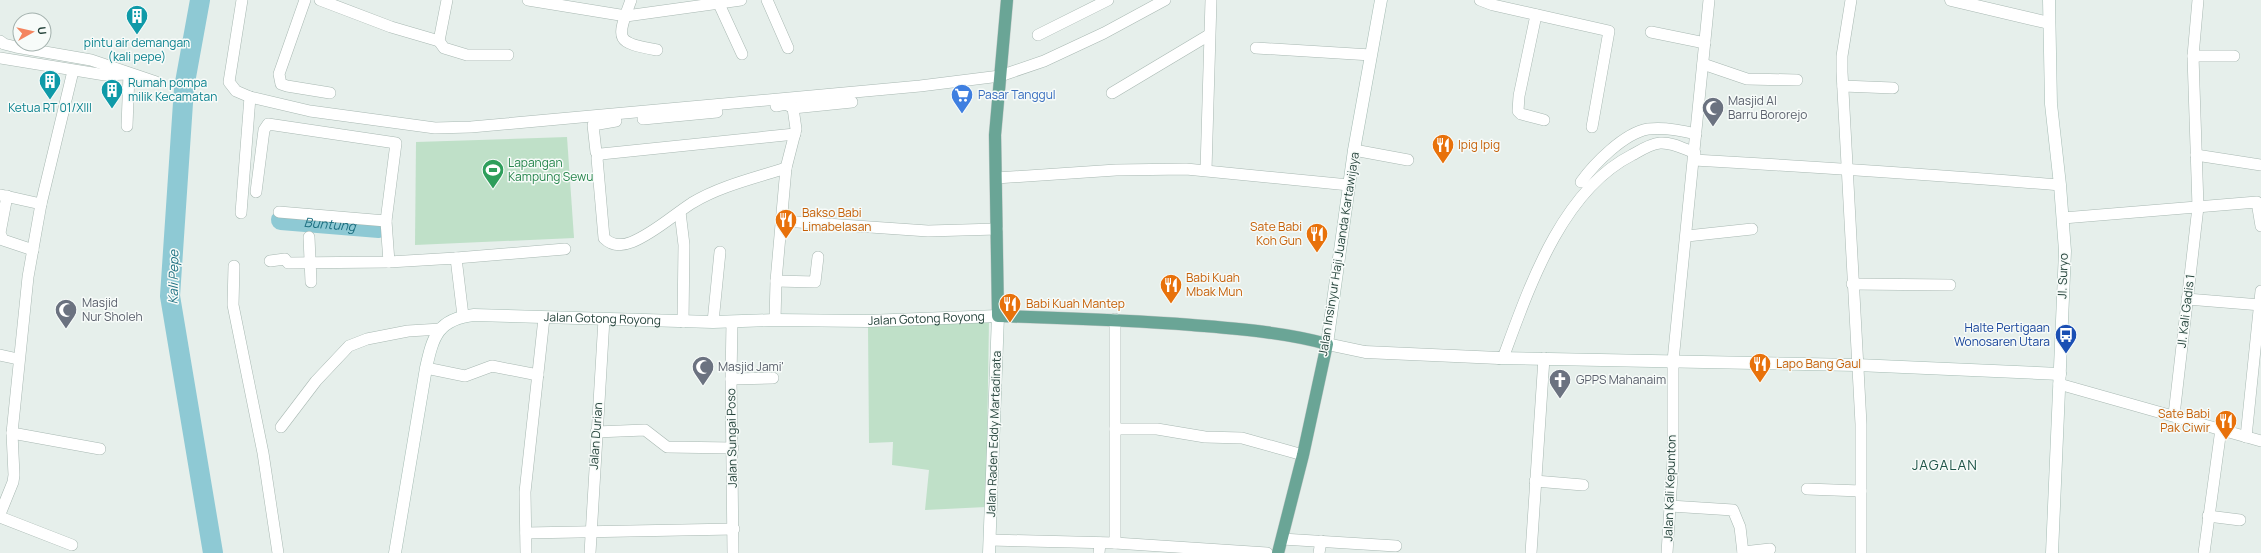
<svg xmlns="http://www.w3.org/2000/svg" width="2261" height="553" font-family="Manrope,sans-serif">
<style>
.green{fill:#bfe0c8}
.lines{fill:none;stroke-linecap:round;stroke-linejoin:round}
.river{stroke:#8ec9d4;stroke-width:20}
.minor-casing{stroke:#a8b8b2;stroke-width:12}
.tertiary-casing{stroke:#a8b8b2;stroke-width:13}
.secondary-casing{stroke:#a4bbb3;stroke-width:13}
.primary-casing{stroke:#c2cac8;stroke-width:13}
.minor{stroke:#fff;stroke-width:11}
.tertiary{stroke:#fff;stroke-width:12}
.secondary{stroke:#fff;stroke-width:12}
.primary{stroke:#6aa596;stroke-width:12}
.labels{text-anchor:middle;stroke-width:3;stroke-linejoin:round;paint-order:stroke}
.culture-label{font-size:12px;fill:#0d838f;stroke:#f7fbf9}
.shop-label{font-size:12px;fill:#366cbe;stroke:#f7fbf9;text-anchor:start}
.worship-label{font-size:12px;fill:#5b616d;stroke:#f7fbf9;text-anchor:start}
.food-label{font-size:12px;fill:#c56008;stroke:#f7fbf9;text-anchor:start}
.leisure-label{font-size:12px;fill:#27864d;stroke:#f7fbf9;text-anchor:start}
.street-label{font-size:12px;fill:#24423a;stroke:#f7fbf9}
.transit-label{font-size:12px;fill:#164399;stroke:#f7fbf9;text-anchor:end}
.water-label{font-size:13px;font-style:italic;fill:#1c6f80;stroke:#f7fbf9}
.quarter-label{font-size:14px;letter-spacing:1px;fill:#1f5548;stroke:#f7fbf9}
</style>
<rect width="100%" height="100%" fill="#e6efeb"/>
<g class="green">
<polygon points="567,137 574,238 415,245 416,142"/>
<polygon points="989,320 986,507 925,510 929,470 892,465 893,442 869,443 868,326"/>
</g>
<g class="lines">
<g class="river">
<polyline points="200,0 184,88 170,296 213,553"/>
<path id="s1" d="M281,220L379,228"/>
</g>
<g class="minor-casing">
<g id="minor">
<polyline points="242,0 229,82 236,91 250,97 310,111 435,128 471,127 920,86 1000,76 1044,61 1104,33 1165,0"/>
<polyline points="305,0 279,74 281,84 287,86 330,93"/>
<polyline points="320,0 391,27 439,41"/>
<polyline points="447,0 439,41 444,48 467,55 508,55"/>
<polyline points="528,0 626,16 741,0"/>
<path d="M631,0C616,41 615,42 657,50"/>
<polyline points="767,0 788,48"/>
<polyline points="1480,0 1493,5 1609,31 1592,127"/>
<polyline points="1851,0 1842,56 1842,72 1861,424 1861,553"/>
<polyline points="719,4 742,54"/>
<polyline points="1536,15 1519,96 1518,111 1521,114 1544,120"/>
<polyline points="1651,32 1705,43"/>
<polyline points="1038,35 1108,0"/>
<polyline points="0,41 4,44 16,47 91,60 156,82"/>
<polyline points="1256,48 1371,55"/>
<polyline points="2193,56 2234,56"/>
<polyline points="0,58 105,75 127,74"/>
<polyline points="1703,64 1747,79 1797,80"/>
<polyline points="1843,86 1893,88"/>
<polyline points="1112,93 1209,35"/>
<polyline points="776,106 786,104 793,108 852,102"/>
<polyline points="643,119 717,112"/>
<polyline points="127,126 129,74"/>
<polyline points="1354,150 1408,160"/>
<polyline points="598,155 596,152 593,125 616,121"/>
<polyline points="2196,155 2261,165"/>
<path d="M1694,160C1816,167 1938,175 2060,185"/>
<path d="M786,168C755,178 720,186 692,203C672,216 654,233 632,242C622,246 612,246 604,238L597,158L601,154L795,134"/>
<polyline points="1206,170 1211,0"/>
<polyline points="996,178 1116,170 1186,169 1349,185"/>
<path d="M1581,182C1594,164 1624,133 1648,129C1664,127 1680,130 1696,134"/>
<polyline points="256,192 264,130 268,124 396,143 386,221 389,262"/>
<polyline points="1,195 41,204"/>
<polyline points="7,196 0,233 3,240 33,250"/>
<polyline points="279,212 386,221"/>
<polyline points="680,212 684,245 683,322"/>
<polyline points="241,213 250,97"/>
<polyline points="2063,218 2257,202 2261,226"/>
<polyline points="783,221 928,231 997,229"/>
<polyline points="1687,236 1752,229"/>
<polyline points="309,237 311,282"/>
<polyline points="456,258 565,249"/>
<polyline points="270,261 285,259 288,263 389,262 456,258 463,316"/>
<polyline points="234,266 233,305 263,453 278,553"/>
<polyline points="776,281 815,282 818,257"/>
<polyline points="1852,284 1950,285"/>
<polyline points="2187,299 2261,305"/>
<polyline points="1115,319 1115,543"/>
<polyline points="775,320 776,281 786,168 796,129 793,108"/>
<polyline points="713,322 720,252"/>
<polyline points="732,322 731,379 733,553"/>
<polyline points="0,355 18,359"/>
<path d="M1503,358C1529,288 1561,191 1632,155C1641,150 1650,144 1660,143C1673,142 1684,149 1695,153"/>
<polyline points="426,368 465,376 492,366 538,375"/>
<polyline points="731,379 773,378"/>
<polyline points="2059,384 2261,441"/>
<polyline points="2174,415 2198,207 2193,56 2198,0"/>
<polyline points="281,427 316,381 349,346 367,339 408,331 441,329"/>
<polyline points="1115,429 1157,429 1205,437 1242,438 1303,455"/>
<polyline points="596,432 645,430 667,447 733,448"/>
<polyline points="12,433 100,449"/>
<polyline points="2246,437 2261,291"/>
<polyline points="1535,481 1583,485"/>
<polyline points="1807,489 1861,491"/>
<polyline points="1670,506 1733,510 1740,527 1743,553"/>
<polyline points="0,514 13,482 14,475 12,433 28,277 41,204 73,71"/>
<polyline points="2208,516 2240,520"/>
<polyline points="0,517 72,545"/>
<polyline points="526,533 734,529"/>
<polyline points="1282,539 1396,546"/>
<polyline points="990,540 1115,543 1267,553"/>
<polyline points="1743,552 1770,549"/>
<polyline points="526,553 525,492 544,318"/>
<polyline points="590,553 604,319"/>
<polyline points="1099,553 1100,543"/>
<polyline points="1319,553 1321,541"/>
<polyline points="1531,553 1544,358"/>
<polyline points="1667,553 1673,460 1673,361 1709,0"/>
<polyline points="2204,553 2221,429"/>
</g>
</g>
<g class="tertiary-casing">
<g id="tertiary">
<polyline points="1951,0 2049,23"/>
<polyline points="1327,344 1365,352 1499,358"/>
</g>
</g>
<g class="secondary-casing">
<g id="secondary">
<polyline points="2049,0 2051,104 2060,185 2065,251 2052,553"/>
<polyline points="1327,344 1354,150 1381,0"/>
<polyline points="1499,358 1857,365 2060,374"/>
<path id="s2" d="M395,553L426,368C433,336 438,319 474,315L713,322L775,320L867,321L998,316L989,553"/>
</g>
</g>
<g class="primary-casing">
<path id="primary" d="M1007,0L995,135L998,316C1063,318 1128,320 1192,325C1238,329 1283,332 1327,344L1303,455L1278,553"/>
</g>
<use href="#minor" class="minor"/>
<use href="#tertiary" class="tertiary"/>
<use href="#secondary" class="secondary"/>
<use href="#primary" class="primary"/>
</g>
<defs>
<g id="building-pin" transform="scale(1.15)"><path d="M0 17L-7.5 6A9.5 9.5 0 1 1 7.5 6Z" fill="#0f9aa8" stroke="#f7fbf9"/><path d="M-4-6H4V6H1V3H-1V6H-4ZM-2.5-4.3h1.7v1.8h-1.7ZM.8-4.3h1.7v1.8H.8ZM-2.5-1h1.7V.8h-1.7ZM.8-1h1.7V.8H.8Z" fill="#fff"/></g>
<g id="supermarket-pin" transform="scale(1.15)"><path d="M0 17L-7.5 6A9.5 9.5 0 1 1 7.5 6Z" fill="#3f7fe0" stroke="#f7fbf9"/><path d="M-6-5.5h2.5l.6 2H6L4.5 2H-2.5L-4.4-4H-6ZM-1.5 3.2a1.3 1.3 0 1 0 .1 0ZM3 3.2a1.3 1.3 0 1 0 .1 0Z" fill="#fff"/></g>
<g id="mosque-pin" transform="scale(1.15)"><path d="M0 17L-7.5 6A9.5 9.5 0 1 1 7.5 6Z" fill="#6b7280" stroke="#f7fbf9"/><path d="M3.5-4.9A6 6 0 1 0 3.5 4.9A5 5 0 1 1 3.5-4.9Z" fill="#fff"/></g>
<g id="restaurant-pin" transform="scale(1.15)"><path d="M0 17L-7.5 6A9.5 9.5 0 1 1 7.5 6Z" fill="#e8710a" stroke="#f7fbf9"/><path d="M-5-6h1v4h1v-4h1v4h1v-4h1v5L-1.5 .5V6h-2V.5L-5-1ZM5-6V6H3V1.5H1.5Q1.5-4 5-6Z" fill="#fff"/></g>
<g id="stadium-pin" transform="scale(1.15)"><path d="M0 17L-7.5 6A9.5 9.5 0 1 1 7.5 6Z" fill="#2e9e5b" stroke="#f7fbf9"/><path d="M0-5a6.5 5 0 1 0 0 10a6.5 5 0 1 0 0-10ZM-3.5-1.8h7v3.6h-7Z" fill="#fff"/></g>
<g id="bus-pin" transform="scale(1.15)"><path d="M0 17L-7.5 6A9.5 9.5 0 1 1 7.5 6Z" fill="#1a4fb4" stroke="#f7fbf9"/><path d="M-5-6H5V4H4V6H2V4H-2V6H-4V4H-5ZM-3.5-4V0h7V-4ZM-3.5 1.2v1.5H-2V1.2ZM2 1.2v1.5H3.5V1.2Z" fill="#fff"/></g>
<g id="church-pin" transform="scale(1.15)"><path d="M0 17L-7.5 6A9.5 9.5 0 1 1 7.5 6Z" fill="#6b7280" stroke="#f7fbf9"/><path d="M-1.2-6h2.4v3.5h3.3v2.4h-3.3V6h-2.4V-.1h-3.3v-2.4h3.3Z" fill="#fff"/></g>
</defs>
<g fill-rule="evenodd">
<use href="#building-pin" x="137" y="16"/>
<use href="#building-pin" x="50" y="81"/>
<use href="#building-pin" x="112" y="90"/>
<use href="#supermarket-pin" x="962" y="95"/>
<use href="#mosque-pin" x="1713" y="108"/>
<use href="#restaurant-pin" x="1443" y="145"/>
<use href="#stadium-pin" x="493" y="170"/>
<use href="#restaurant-pin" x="786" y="220"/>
<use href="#restaurant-pin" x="1317" y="234"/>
<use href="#restaurant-pin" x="1171" y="285"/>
<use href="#restaurant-pin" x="1010" y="304"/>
<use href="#mosque-pin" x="66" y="310"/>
<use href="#bus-pin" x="2066" y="335"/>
<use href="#restaurant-pin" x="1760" y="364"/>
<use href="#mosque-pin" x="703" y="367"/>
<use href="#church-pin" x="1560" y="380"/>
<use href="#restaurant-pin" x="2226" y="421"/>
</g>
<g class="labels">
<g class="culture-label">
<text x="137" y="47">pintu air demangan<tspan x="137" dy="14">(kali pepe)</tspan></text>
<text x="128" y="87" text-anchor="start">Rumah pompa<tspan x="128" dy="14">milik Kecamatan</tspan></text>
<text x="50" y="112">Ketua RT 01/XIII</text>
</g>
<g class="shop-label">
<text x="978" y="99">Pasar Tanggul</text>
</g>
<g class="worship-label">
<text x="1728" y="105">Masjid Al<tspan x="1728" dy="14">Barru Bororejo</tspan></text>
<text x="82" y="307">Masjid<tspan x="82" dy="14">Nur Sholeh</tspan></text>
<text x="718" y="371">Masjid Jami'</text>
<text x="1576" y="384">GPPS Mahanaim</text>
</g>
<g class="food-label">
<text x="1458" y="149">Ipig Ipig</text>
<text x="802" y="217">Bakso Babi<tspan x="802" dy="14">Limabelasan</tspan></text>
<text x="1302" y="231" text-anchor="end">Sate Babi<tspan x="1302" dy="14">Koh Gun</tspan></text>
<text x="1186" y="282">Babi Kuah<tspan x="1186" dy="14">Mbak Mun</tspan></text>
<text x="1026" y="308">Babi Kuah Mantep</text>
<text x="1776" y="368">Lapo Bang Gaul</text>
<text x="2210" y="418" text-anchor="end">Sate Babi<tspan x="2210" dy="14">Pak Ciwir</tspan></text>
</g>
<g class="leisure-label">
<text x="508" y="167">Lapangan<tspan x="508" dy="14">Kampung Sewu</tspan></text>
</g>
<g class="street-label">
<text transform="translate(1339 254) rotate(-81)" y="4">Jalan Insinyur Haji Juanda Kartawijaya</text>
<text transform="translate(2063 276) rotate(-88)" y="4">Jl. Suryo</text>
<text transform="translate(2186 311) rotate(-83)" y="4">Jl. Kali Gadis 1</text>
<text dy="4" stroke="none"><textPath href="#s2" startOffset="719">Jalan Gotong Royong</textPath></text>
<text dy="4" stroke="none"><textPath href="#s2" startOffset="395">Jalan Gotong Royong</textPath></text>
<text transform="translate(994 434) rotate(-88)" y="4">Jalan Raden Eddy Martadinata</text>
<text transform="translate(596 436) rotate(-86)" y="4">Jalan Durian</text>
<text transform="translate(732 438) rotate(-91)" y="4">Jalan Sungai Poso</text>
<text transform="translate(1670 488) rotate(-88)" y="4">Jalan Kali Kepunton</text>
</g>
<g class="transit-label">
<text x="2050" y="332">Halte Pertigaan<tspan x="2050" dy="14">Wonosaren Utara</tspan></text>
</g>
<g class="water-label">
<text dy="5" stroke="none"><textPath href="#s1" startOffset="49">Buntung</textPath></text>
<text transform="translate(173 277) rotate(-89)" y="5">Kali Pepe</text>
</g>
<g class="quarter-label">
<text x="1945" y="470">JAGALAN</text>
</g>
</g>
<g transform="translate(32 32) rotate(82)"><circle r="19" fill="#f7fbf9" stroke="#a3b1ad"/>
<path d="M0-3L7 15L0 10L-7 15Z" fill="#f4845f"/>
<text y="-6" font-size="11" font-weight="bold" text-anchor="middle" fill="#24423a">U</text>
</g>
</svg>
